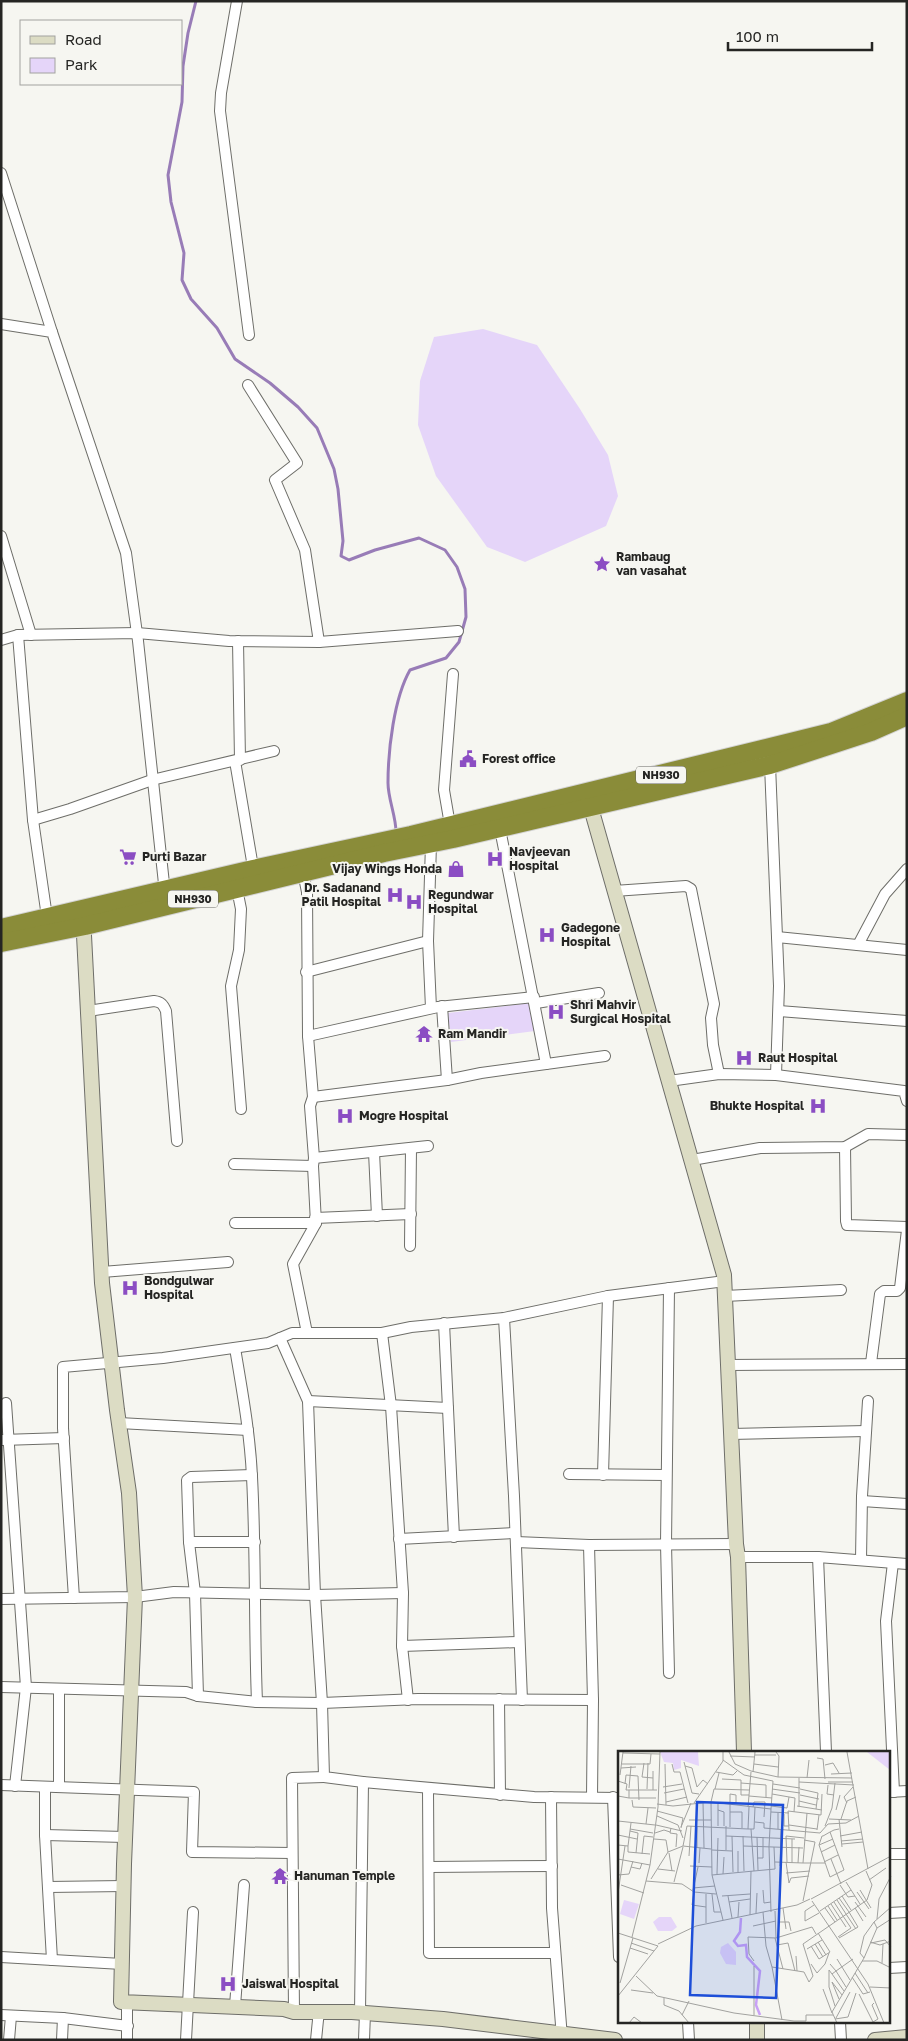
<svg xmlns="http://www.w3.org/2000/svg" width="908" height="2041" font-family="'Golos Text',sans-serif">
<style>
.green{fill:#e5d5f9}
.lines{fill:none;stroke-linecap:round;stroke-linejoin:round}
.stream{stroke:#987cb7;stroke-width:3}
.street-casing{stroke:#6e6e69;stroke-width:12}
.secondary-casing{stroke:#6e6e69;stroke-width:16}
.highway-casing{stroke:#d3d3d3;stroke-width:20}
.street{stroke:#fff;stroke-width:10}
.secondary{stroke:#dcdcc4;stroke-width:14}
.highway{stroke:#8a8c39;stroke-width:18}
.labels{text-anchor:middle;stroke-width:4;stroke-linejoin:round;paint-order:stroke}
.shield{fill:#f6f6f1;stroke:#646461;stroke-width:1}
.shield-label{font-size:11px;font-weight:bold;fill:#252523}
.poi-label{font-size:12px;font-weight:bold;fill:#252523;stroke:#f6f6f1;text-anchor:start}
.inset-river{fill:none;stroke:#c9a1f6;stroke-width:2.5}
.inset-road{fill:none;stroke:#a2a29f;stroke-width:1}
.view{fill:#1d4ed8;fill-opacity:0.15;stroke:#1d4ed8;stroke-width:2.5}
.inset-edge{fill:none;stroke:#252523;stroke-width:2.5}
</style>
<rect width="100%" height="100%" fill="#f6f6f1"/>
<g class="green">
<polygon points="483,329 537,345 580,409 608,455 618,496 606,526 525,562 487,547 436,476 418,425 420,381 434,337"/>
<polygon points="530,1003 535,1031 451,1042 448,1013"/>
</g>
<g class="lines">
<path class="stream" d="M196,1L188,33L183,66L182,102L168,175L171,202L184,253L182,280L191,299L217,328L235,359L270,383L298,407L317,428L334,469L338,489L343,541L341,556L349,560L375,550L419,538L445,550L457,567L465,589L466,617L459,642L446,658L410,670C394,698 388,750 388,783C388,799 396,816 396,832"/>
<g class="street-casing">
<g id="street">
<polyline points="237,1 221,93 220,111 249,335"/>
<polyline points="1,173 52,332"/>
<polyline points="1,324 52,332 126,553 138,641 165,893"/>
<polyline points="1,536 31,635"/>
<polyline points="18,635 33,820 47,917"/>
<polyline points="1,640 18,635 137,633 229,641 319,642 305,550 275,480 297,463 248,385"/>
<polyline points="238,641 240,760"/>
<polyline points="319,642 458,631"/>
<polyline points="235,761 254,873"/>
<polyline points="770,765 779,986 776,1075"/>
<polyline points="33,820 70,809 152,780 274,751"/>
<polyline points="450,825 444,790 453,674"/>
<polyline points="500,829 546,1064"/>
<polyline points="303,872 307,892 308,1036 313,1097 310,1106 314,1158 313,1166 316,1223 293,1264 307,1333"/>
<polyline points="237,889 241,909 239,950 231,986 241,1109"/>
<polyline points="614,891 686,886 691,889 714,1004 711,1018 713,1045 719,1074"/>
<polyline points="777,937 907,950"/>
<polyline points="858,945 885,894 907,869"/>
<polyline points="306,972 428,941"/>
<polyline points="536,1003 599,993"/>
<polyline points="442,1006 447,1080"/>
<polyline points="431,1008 428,941 431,844"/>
<path d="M88,1011L154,1001C161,1002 163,1004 166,1011L177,1141"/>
<polyline points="779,1011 907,1021"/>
<polyline points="308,1036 438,1007 534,997"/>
<polyline points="669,1081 719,1074 776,1075 904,1091 907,1101"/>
<polyline points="313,1097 447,1080 481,1073 605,1056"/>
<polyline points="845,1147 846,1221 847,1225 907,1227"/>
<polyline points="374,1152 377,1216"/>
<polyline points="314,1158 428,1146"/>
<polyline points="692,1160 760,1148 845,1147 868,1134 907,1135"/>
<polyline points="234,1164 313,1166"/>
<polyline points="315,1218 411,1214"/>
<polyline points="235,1223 316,1223"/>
<polyline points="410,1246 411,1148"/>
<polyline points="102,1272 228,1262"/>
<polyline points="669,1288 666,1544 669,1673"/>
<polyline points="725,1296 841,1290"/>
<polyline points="504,1318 514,1496 522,1700"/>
<polyline points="444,1323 454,1537"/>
<polyline points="382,1333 391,1406 403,1593 402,1646 408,1700"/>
<polyline points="280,1338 308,1401 315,1595 322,1703 324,1777 363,1782 360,2012"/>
<path d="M235,1348C242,1390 250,1433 252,1477C256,1552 254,1627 257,1702"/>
<polyline points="871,1363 880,1294 884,1291 897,1291 900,1288 907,1230"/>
<polyline points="728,1365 907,1364"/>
<polyline points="308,1401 448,1408"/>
<polyline points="6,1403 26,1687 15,1786"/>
<polyline points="119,1423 248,1430"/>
<polyline points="731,1434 866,1431"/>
<polyline points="2,1440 64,1438"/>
<polyline points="569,1474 666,1475"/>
<polyline points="603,1475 608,1296"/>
<polyline points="862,1501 907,1504"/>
<polyline points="399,1539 515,1533"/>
<polyline points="189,1542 255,1542"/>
<polyline points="516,1542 589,1545 736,1544"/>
<polyline points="589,1545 593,1700 592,1797"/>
<polyline points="738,1557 818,1557 907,1564"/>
<polyline points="818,1557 826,1752"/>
<polyline points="861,1560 862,1496 868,1401"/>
<polyline points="893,1563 886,1621 894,1792"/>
<polyline points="74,1598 63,1428 63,1367 163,1358 268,1343 292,1333 382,1333 411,1327 504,1318 608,1296 725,1281"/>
<polyline points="1,1599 135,1597 174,1592 315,1595 403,1593"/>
<polyline points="402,1646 519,1642"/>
<polyline points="1,1687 186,1692 198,1696 257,1702 322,1703 418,1699 593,1700"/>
<polyline points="198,1696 195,1593 189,1542 187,1480 191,1477 252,1475"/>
<polyline points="499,1699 500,1795"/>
<polyline points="363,1782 534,1797 619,1798"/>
<polyline points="1,1785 194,1792 192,1852 292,1853"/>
<polyline points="45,1787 45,1835 52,1960"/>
<polyline points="59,1787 59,1689"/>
<polyline points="428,1789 429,1953 555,1953"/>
<polyline points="889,1792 907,1791"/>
<polyline points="551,1797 552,1908 562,2038"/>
<polyline points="613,1797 619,1957"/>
<polyline points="45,1835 125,1837"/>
<polyline points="889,1854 907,1854"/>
<polyline points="430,1867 552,1866"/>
<polyline points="48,1887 124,1886"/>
<polyline points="889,1913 907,1912"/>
<polyline points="1,1957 122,1964"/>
<polyline points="889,1968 907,1967"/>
<polyline points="235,2006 244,1885"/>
<polyline points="294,2012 292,1778 324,1777"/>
<polyline points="1,2015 63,2018 128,2026"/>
<polyline points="688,2022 689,2040"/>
<polyline points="840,2022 841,2040"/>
<polyline points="9,2040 11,2016"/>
<polyline points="62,2040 63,2018"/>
<polyline points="127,2040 127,2002"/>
<polyline points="186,2040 193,1912"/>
<polyline points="316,2040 319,2010"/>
<polyline points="364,2040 365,2013"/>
</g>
</g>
<g class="secondary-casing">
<g id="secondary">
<polyline points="591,808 724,1275 736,1544 738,1557 744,1752"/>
<polyline points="83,916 102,1283 117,1410 129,1493 135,1597 124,1864 121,2002 284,2009 294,2012 352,2012 443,2019 615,2040"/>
<polyline points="757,2040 757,2022"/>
<polyline points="875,2040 907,2037"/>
</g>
</g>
<g class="highway-casing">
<g id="highway">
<polyline points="1,928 253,869 411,835 831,732 907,701"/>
<polyline points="1,943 85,926 384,853 453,839 770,765 871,732 907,716"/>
</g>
</g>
<use href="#street" class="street"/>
<use href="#secondary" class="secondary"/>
<use href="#highway" class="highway"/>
</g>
<defs>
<g id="sight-bare" transform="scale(1.35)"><path d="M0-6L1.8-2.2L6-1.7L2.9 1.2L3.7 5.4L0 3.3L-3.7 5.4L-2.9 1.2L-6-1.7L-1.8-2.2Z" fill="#8b4dc3" stroke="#f6f6f1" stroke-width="2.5" paint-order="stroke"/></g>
<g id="civic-bare" transform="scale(1.35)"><path d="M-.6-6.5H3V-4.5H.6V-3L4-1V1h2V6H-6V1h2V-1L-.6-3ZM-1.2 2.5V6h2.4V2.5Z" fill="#8b4dc3" stroke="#f6f6f1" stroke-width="2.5" paint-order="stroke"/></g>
<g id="supermarket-bare" transform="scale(1.35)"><path d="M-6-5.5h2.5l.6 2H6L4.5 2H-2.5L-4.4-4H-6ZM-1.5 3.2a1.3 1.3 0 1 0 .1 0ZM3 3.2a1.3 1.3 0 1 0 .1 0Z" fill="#8b4dc3" stroke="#f6f6f1" stroke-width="2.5" paint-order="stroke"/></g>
<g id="hospital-bare" transform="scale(1.35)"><path d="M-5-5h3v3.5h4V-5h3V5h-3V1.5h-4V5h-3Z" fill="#8b4dc3" stroke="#f6f6f1" stroke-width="2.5" paint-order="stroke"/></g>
<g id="shop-bare" transform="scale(1.35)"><path d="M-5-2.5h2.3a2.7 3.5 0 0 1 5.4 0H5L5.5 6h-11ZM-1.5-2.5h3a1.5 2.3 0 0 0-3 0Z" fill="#8b4dc3" stroke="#f6f6f1" stroke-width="2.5" paint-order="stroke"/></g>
<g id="temple-bare" transform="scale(1.35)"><path d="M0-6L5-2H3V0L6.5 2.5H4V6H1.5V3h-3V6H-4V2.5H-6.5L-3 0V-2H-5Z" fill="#8b4dc3" stroke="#f6f6f1" stroke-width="2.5" paint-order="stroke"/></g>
</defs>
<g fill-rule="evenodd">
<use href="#sight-bare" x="602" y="564"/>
<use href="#civic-bare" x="468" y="759"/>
<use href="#supermarket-bare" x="128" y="857"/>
<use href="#hospital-bare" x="495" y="859"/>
<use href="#shop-bare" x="456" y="869"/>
<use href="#hospital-bare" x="395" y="895"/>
<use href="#hospital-bare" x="414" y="902"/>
<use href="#hospital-bare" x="547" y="935"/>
<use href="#hospital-bare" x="556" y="1012"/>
<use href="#temple-bare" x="424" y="1034"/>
<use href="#hospital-bare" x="744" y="1058"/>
<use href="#hospital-bare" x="818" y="1106"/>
<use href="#hospital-bare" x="345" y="1116"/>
<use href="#hospital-bare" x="130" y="1288"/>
<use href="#temple-bare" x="280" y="1876"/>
<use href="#hospital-bare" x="228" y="1984"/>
</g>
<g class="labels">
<g class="shield">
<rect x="636" y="766.5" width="50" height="17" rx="4"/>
<rect x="168" y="890.5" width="50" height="17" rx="4"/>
</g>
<g class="shield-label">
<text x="661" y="779">NH930</text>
<text x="193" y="903">NH930</text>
</g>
<g class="poi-label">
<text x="616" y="561">Rambaug<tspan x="616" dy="14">van vasahat</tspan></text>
<text x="482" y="763">Forest office</text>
<text x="509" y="856">Navjeevan<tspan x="509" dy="14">Hospital</tspan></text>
<text x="142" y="861">Purti Bazar</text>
<text x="442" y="873" text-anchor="end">Vijay Wings Honda</text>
<text x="381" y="892" text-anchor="end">Dr. Sadanand<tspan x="381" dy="14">Patil Hospital</tspan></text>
<text x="428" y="899">Regundwar<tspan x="428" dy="14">Hospital</tspan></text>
<text x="561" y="932">Gadegone<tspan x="561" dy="14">Hospital</tspan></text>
<text x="570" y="1009">Shri Mahvir<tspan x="570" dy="14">Surgical Hospital</tspan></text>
<text x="438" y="1038">Ram Mandir</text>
<text x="758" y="1062">Raut Hospital</text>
<text x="804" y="1110" text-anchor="end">Bhukte Hospital</text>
<text x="359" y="1120">Mogre Hospital</text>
<text x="144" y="1285">Bondgulwar<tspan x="144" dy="14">Hospital</tspan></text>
<text x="294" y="1880">Hanuman Temple</text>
<text x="242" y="1988">Jaiswal Hospital</text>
</g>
</g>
<g transform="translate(618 1751)">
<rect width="272" height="272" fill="#f6f6f1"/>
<path d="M42,1H80L81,15L63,9V17L56,19L55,12L46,11ZM249,1H272V19ZM6,149L21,153L16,168L2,163ZM41,166H53L59,176L54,180H40L35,171ZM110,192L118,201V214L108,213L102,202L103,196Z" fill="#e5d5f9"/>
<path class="inset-river" d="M123,167L122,181L116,190L120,195L128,194L129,206L142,220L138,254L142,264"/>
<path class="inset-road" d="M111,1L117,13L133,20L160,26L234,27M158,1L161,5L160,26M229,1L250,118M5,2L42,3M137,4H158M112,5L137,6M199,7L205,8L207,28M105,9L126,24L155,30M66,11L74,42L81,43M26,12L24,26L35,27M4,13H32L33,3M47,13L48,54M54,13L56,21H62L70,52M136,13L160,16M207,14L215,12L221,22M67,15L74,17L79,36L85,29L90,33M3,17L18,16M98,21L115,24L119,20M135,21L137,1M213,23L234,22M2,24L5,1M189,27L191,9M104,28L123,29V44H131M0,30L9,33L8,39H39M181,31L236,34M210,31H235M123,32L148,34V46M7,33L8,24L20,25L21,49M155,33L182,37M210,34L209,43L216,44M45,36L64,33M11,37L13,15M29,38L30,12M97,38L101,22M154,38L182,42M182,38L200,42L198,58M35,39V20M46,42L66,38M154,43L177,47L176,61M182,44L201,48M0,45L11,47V39M131,45L154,47M11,47H38M14,49L15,56L38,57M181,50L198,54M48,51L69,46M85,51L86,97M93,51L94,124L105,169M93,51L96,38L131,39M100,51V75M76,52L105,10V1M229,52L226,46L235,36M39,53L55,55L93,51L153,58L151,96L153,161M153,55L169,57L171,46M179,55L204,59M130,56L133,21M131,56L130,78H133L136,120M135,56L136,51H147L146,66M181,56V27M153,58L155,30M100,59L106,61V75M218,59L222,44M39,60L65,67L63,77M170,60L203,64L204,43M170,60L171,79M112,61H124V77M153,61L171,62M160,62V78M166,63V75H171M39,65L60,74L65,87M211,68L233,69M221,68L224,96M223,68L229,50L238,46M71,69H93M0,70L37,74M137,71L146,72V77L202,82L210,73L228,72L241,65M28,73L30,57M38,74L64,80M171,74L199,78M207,75L214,57L217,32M63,76L73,52M112,76V43L118,44V52M53,77L52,82L59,83L58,96M12,78L35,82M133,78H136L137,56M199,79L201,64M12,80L20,82L18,102M212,81L226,119L212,126L201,94L204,85H205L212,81L216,79L221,78M37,82L46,79L52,81M0,84L19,88M108,85L177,88M114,85L115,121M125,85L126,120M222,85L244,81M139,86L140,119M36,88L48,89L50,101L65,95L93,98M174,88V112M223,90L245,88M224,93L245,91M0,94L10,95V101L32,103M201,94L215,88M10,95L13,72M65,95L69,75L130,78M125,95L185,97M79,97V75M94,99L114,100M108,99V75M120,100V121M203,101L217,94M51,102L54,120M24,103L26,85L35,86M71,105L73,75M139,107H145V86M0,108L32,114M213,108L223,133M157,111L185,112L189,62M168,111L171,132L173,127L191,125M169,111L168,85L186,87M206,111L220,104M81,112L82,97M180,112L181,96M185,112H207M72,115L94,116M162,115L163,78M13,116L22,118L24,112M40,118L57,120M168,122L192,120M99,123L100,87M105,123L106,106M0,124L11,123L15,110M94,124L157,118L156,96M33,128L50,101M251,129L268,117M28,130L64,133L76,141L98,143M56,131L65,96M228,131L242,153M3,134L26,142M222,134L230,146L237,145M75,137L97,135M75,139L80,116M145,139L146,152L153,151M242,139L253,157M76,141L74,154L88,156M239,141L251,158M0,142L7,95M94,143L96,161H103M104,145L132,143M110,145L114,167M224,145L233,159M221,147L231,161M193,148L273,105M219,149L228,163M185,150L197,91L186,89M194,150L250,233L266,272M111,151L132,148M216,151L225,165M237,151L248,166M213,153L228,176M196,154L187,160V170L201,162M210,155L219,169M165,157L168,178M207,157L217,171M237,157L245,170M157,160L158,187M202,160L233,139M145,161L148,195L154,216L186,221L191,231L195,225L185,193L249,149L254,134L248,120M138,162L139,142M228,163L238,178M132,164L133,120M120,166L121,151M259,168L261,148L273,125M162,171H171L173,180M88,172V143M135,175L158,170M259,177L273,168M0,182L40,195M14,186L32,114L40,56L42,1M220,186L233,177L225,165M157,187L165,218M221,187L240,176L231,161M200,191L208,204M252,191L262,194L273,190M13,192L36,200M253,192L267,189L273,196M40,193L78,175L179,154L192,148M197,193L205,206M159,194L170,192L177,220M193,195L201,208L212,201L200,182M12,197L30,203M189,198L204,189M178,205L179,220M246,207L242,202L246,185L256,171M219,208L232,229M136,210L131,203L130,186L158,187L194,176L198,183M244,210H259L273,217M264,212L265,193M193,213L199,222L207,213L211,202M212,213L218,220L214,223L226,240M136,215V264M154,216L164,269M237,222L250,242M214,223L211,219V236L217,255M18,225L39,245L116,262L176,270H188V264H215M234,226L245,243L252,241M2,232L15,187M228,236L218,220L235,208M252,236L273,237M205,238L214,262M13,239L35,242M241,243L255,271L260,268L254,254L256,252M0,245L40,195M46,247V254L61,260L71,272M221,248L214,231L224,244M64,264L71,250M218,267L232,241M217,268L230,266L238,242M11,272L16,266L24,272M219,272L214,261L246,207L259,177L256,171L273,156"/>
<path class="view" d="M79,51L165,54L158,247L72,244Z"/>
<rect width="272" height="272" class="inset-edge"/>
</g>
<rect width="908" height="2041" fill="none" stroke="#252523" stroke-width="5"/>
<rect x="20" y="20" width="162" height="65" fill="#f6f6f1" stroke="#a2a29f"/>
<rect x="30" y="36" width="25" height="8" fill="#dcdcc4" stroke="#a2a29f"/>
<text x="65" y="45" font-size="15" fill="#252523">Road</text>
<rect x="30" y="58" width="25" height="15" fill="#e5d5f9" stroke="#a2a29f"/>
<text x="65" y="70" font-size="15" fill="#252523">Park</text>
<path d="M728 42v8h144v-8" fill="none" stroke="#252523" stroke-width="2.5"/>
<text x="736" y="42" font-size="15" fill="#252523" stroke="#f6f6f1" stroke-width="4" paint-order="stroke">100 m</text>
</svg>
